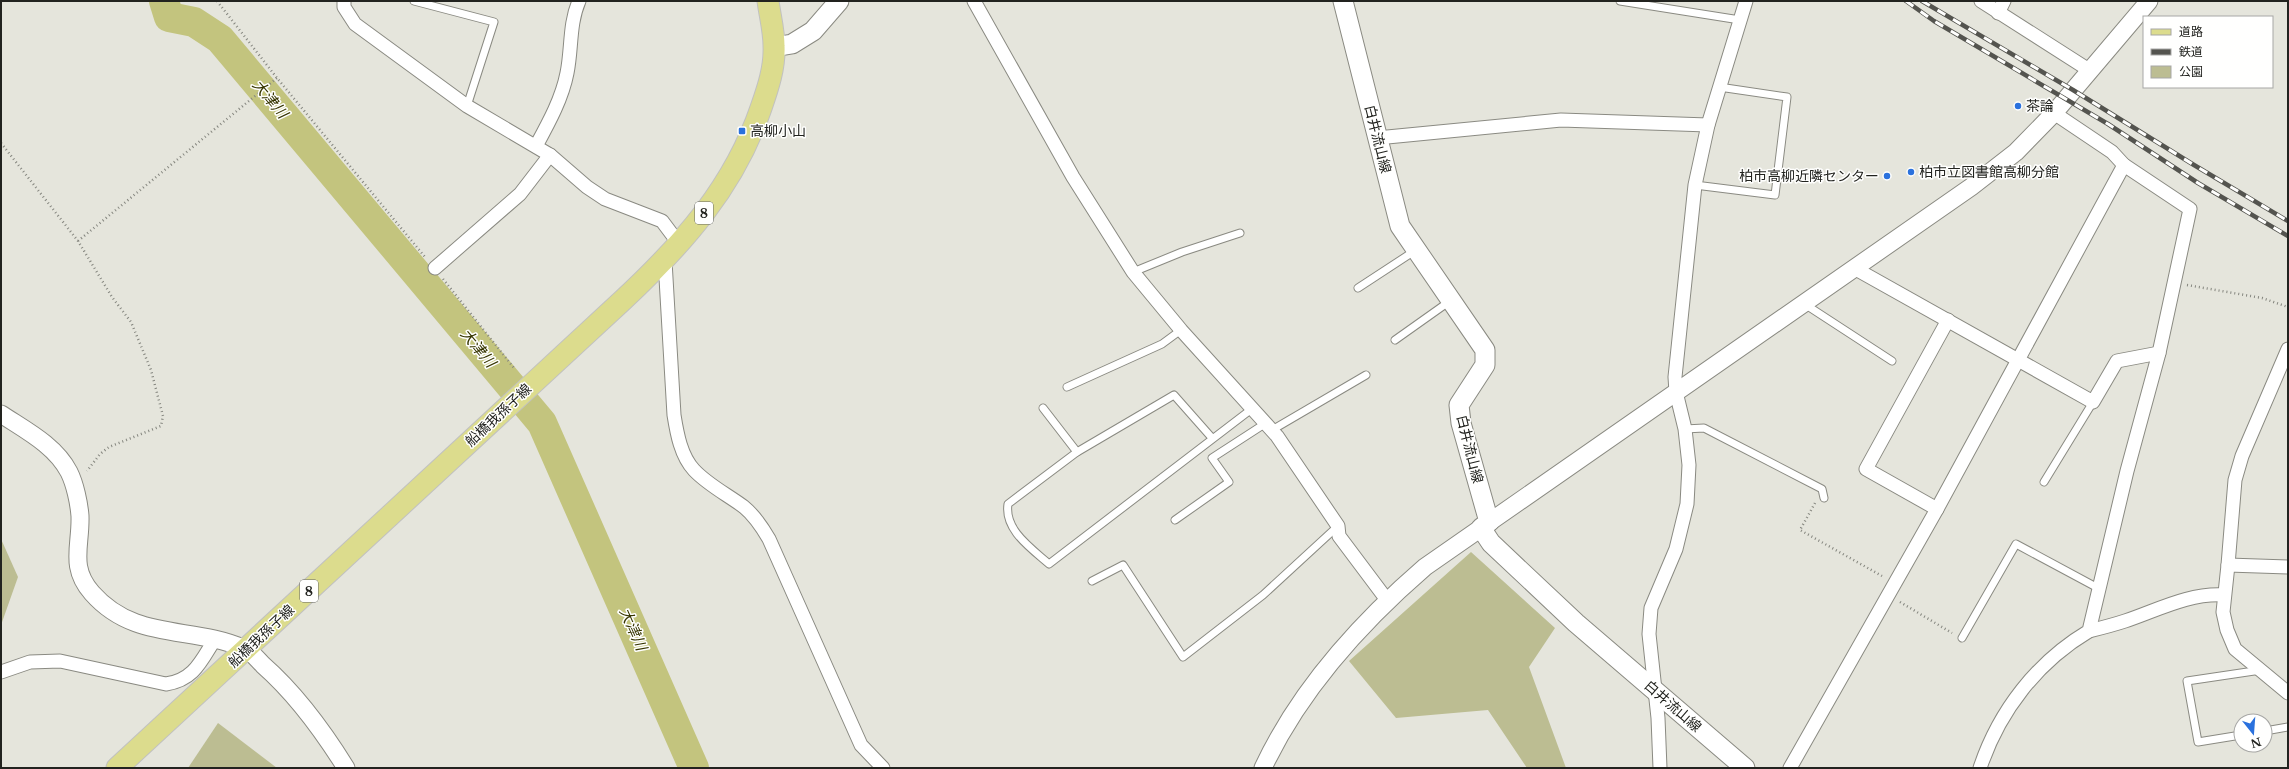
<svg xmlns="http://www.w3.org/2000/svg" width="2289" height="769" font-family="'Libre Baskerville','Noto Sans JP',serif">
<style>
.green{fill:#bcbd92}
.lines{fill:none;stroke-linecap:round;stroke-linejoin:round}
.river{stroke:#c3c47e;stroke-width:30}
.service-casing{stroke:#8a8a82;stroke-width:9}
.minor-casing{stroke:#8a8a82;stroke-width:15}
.tertiary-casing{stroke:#8a8a82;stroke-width:19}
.secondary-casing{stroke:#8a8a82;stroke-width:21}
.primary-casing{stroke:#c1c1c0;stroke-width:23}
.path{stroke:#85867f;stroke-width:2.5;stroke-dasharray:1 3;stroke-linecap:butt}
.service{stroke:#fff;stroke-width:7}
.minor{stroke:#fff;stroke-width:13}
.tertiary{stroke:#fff;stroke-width:17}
.secondary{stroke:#fff;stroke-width:19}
.primary{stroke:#dcdc8d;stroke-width:21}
.rail-casing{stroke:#54544f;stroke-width:4.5}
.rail{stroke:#fffffe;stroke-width:3;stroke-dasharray:9;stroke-linecap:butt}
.poi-dot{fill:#2a71dd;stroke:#fffffe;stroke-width:1.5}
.labels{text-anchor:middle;stroke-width:3;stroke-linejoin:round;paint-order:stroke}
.shield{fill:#fffffe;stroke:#646562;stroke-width:1}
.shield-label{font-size:13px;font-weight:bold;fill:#22231f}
.poi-label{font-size:14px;fill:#22231f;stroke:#fffffe;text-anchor:start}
.street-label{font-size:14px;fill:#22231f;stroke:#fffffe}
.water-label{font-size:15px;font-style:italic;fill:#363500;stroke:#fffffe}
</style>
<rect width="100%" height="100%" fill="#e5e5dc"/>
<g class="green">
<polygon points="1,539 18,577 1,625"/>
<polygon points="1471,552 1555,628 1529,667 1566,768 1527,768 1488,710 1396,718 1349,661"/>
<polygon points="218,723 277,768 188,768"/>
</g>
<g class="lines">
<polyline class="river" points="164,1 169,17 194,22 220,39 542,423 694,768"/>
<g class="service-casing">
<g id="service">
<polyline points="414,1 494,22 467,106"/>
<polyline points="1620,1 1740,20"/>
<polyline points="1695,185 1775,195 1787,97 1719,87"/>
<polyline points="1133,272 1182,252 1240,233"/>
<polyline points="1358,288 1416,250"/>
<polyline points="1803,303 1892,361"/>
<polyline points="1395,340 1450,301"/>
<polyline points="1067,387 1162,344 1181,330"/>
<polyline points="1043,408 1077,452"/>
<polyline points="1685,429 1704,428 1822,489 1824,498"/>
<polyline points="1272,430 1366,375"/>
<path d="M1212,438L1174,395L1077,452L1008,504C1004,530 1031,548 1049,564L1253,408"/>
<polyline points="2044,482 2093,402"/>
<polyline points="1175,520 1229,482 1212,458 1266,423"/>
<polyline points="1092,581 1123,565 1183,657 1263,595 1338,526"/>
<polyline points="1962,638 2016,544 2098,588"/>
<polyline points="2265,731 2288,727"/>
<polyline points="2241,735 2198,742 2187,681 2261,670"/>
</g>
</g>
<g class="minor-casing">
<g id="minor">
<polyline points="344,1 344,7 355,24 467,106 550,155 587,187 605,199 662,221 680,245"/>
<polyline points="974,1 1073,177 1133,272 1181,330 1277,436 1338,526 1339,536 1387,600"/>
<polyline points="1981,1 2089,70"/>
<polyline points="1998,13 2004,1"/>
<polyline points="1377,138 1561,120 1708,125"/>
<path d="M536,146C548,124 562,99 567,73C572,49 569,24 579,1"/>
<path d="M665,261L674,415C677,434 681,456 694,470C708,485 728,495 744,507C755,516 762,527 769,539L861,745L883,768"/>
<polyline points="435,268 520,194 550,155"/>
<polyline points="1854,268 2093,402 2117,361 2159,353"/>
<polyline points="1937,509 1866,469 1948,320"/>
<polyline points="2228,565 2235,480 2242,456 2288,349"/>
<polyline points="2288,567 2228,565 2223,612 2227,630 2235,649 2288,693"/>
<path d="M2089,631C2101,628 2113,625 2125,621C2158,610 2188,593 2224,595"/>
<path d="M1,672L30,662L60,661L166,684C194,680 201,661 215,639"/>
<polyline points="1660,768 1658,718 1649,634 1651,608 1676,549 1687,504 1689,465 1685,429 1676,392 1675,377 1695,185 1708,125 1746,1"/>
<polyline points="1790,768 1937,509 2124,165"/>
<path d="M1980,768C1999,711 2037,662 2089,631L2127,471L2159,353L2190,209L2124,165L2112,152L2054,113"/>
</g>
</g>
<g class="tertiary-casing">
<g id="tertiary">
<path d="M1,414C25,430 55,445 69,472C75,484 79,503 80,516C81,546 69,567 92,593C135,642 192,625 245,649C252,652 258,660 263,665C296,694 323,731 346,768"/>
<path d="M1263,768C1300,689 1359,624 1425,567L1971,187L2016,152L2054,113L2149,1"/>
</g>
</g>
<g class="secondary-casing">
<g id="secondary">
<polyline points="1343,1 1400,226 1485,350 1485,365 1459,405 1461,423 1489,522 1481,528 1491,543 1576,623 1745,768"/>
<polyline points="774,47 792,44 813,31 839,1"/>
</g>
</g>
<g class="primary-casing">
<path id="primary" d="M117,768L623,300C683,244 734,187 761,108C768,88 775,67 774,46C774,31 770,16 768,1"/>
</g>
<g class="path">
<polyline points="217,1 277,78 425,257"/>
<polyline points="1,143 78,241 112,297 131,322 151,370 163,416 161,426 109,447 100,454 87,471"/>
<polyline points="78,241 277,78"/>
<polyline points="443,279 514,368"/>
<polyline points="2187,285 2262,298 2288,307"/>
<polyline points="1815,503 1800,530 1882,576"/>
<polyline points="1900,602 1952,633"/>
</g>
<use href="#service" class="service"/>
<use href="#minor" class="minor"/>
<use href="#tertiary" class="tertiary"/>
<use href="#secondary" class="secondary"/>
<use href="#primary" class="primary"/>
<g class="rail-casing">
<g id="rail">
<polyline points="1906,1 1934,21 2108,124 2198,183 2288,236"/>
<polyline points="1922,1 2073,90 2194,165 2288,221"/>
</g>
</g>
<use href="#rail" class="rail"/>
</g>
<g class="poi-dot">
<circle cx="2018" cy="106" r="4"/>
<rect x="738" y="127" width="8" height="8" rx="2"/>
<circle cx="1911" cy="172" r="4"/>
<circle cx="1887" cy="176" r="4"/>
</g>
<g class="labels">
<g class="shield">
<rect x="695" y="202" width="18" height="22" rx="3"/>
<rect x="300" y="580" width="18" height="22" rx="3"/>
</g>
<g class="shield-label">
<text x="704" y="218">8</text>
<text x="309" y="596">8</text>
</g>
<g class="poi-label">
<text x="2026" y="111">茶論</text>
<text x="750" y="136">高柳小山</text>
<text x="1919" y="177">柏市立図書館高柳分館</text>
<text x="1879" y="181" text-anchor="end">柏市高柳近隣センター</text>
</g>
<g class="street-label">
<text transform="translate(1378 139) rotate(76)" y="5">白井流山線</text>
<text transform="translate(498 415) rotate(-43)" y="5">船橋我孫子線</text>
<text transform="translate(1470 449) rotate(76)" y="5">白井流山線</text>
<text transform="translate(261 636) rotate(-43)" y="5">船橋我孫子線</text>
<text transform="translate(1673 706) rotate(41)" y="5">白井流山線</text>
</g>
<g class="water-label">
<text transform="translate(270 99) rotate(50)" y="5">大津川</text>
<text transform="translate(478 348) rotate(50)" y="5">大津川</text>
<text transform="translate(633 629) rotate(66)" y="5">大津川</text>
</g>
</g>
<rect width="2289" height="769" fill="none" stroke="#22231f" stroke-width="4"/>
<rect x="2143" y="16" width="130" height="72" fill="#fffffe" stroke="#a7a7a5"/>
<rect x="2151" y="29" width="20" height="6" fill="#dcdc8d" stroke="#a7a7a5"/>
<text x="2179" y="36" font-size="12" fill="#22231f">道路</text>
<rect x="2151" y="49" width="20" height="6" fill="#54544f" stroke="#a7a7a5"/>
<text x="2179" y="56" font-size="12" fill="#22231f">鉄道</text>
<rect x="2151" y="66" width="20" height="12" fill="#bcbd92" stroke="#a7a7a5"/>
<text x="2179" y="76" font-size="12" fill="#22231f">公園</text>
<g transform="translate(2253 733) rotate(163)"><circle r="19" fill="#fffffe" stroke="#a7a7a5"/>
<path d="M0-3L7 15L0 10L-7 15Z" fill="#2a71dd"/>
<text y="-6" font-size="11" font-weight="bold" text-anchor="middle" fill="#22231f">N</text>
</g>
</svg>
